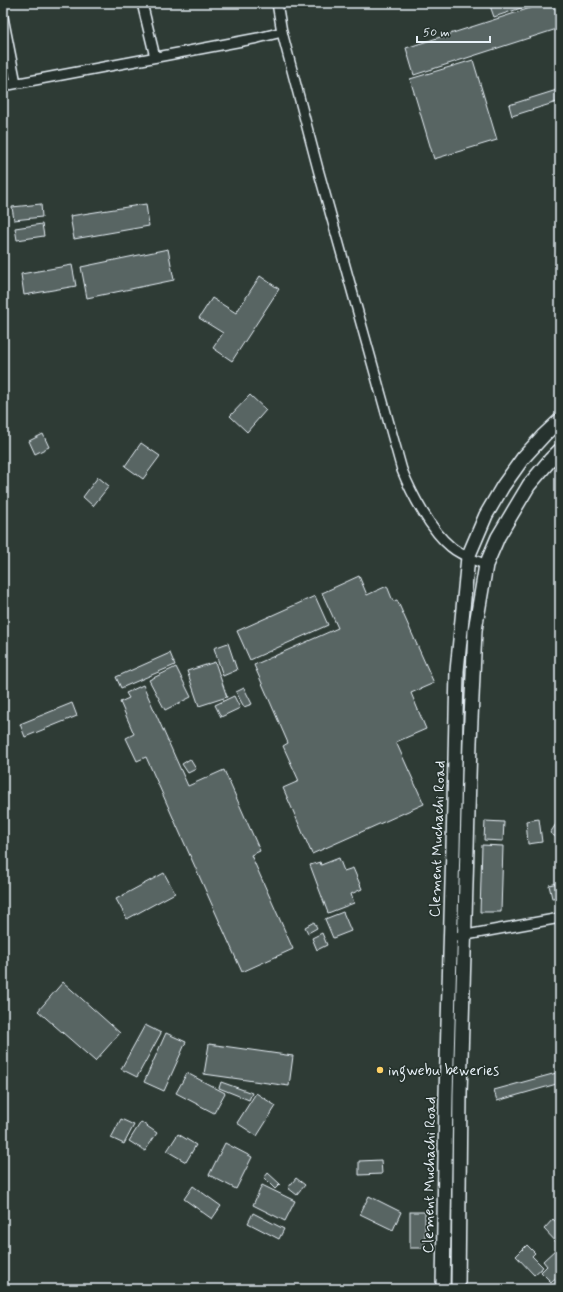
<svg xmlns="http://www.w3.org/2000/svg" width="563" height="1292" font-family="Mynerve,sans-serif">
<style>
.building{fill:#596563;stroke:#e8f1f8}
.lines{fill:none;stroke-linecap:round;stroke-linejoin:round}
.minor-casing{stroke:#e8f1f8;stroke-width:12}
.secondary-casing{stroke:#e8f1f8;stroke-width:16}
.minor{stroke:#26332d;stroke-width:9}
.secondary{stroke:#26332d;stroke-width:13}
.poi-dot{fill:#ffd166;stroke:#26332d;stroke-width:1.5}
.labels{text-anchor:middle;stroke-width:3.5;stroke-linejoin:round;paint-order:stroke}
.street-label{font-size:15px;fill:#e8f1f8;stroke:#26332d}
.poi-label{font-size:15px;fill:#e8f1f8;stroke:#26332d;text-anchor:start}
</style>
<rect width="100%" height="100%" fill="#2e3b35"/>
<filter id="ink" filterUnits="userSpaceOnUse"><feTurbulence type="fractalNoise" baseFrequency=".025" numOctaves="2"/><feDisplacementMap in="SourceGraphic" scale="8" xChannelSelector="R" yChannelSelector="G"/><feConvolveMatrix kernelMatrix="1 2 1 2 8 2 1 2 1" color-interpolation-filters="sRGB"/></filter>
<g filter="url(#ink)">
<g class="building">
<polygon points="489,3 536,3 494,17"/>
<polygon points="546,3 560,3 560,28 414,75 406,48"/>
<polygon points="473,60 497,140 434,159 410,79"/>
<polygon points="560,89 560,101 512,116 509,105"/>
<polygon points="41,204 42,217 14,220 12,207"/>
<polygon points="146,204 149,226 74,239 70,216"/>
<polygon points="42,224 44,236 17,240 15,228"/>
<polygon points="168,249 174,280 87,298 81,267"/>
<polygon points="72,265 76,286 24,295 21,274"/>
<polygon points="260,276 279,289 232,361 213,348 223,333 199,318 212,298 236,313"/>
<polygon points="250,395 266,410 247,432 230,416"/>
<polygon points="43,434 49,447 35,454 29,441"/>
<polygon points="141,443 160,456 143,479 125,466"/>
<polygon points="98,477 109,486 93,506 83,497"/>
<polygon points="359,576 367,595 387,586 393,601 397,600 434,683 411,693 426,729 396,742 424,804 312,854 283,788 299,781 283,746 288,743 254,665 338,628 322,593"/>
<polygon points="315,596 328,625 250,660 237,631"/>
<polygon points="228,643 237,670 223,676 214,648"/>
<polygon points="170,653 175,665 121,688 116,677"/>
<polygon points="215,662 227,697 199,706 187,671"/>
<polygon points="176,667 191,697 165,710 149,680"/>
<polygon points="143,685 188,786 224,770 260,851 251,855 293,949 242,972 146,757 137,761 126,738 134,734 120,702 129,698 126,693"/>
<polygon points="244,688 252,704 244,707 236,692"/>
<polygon points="234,696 240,708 221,717 215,705"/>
<polygon points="72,703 77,716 25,737 20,724"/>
<polygon points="190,759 196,769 188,773 182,764"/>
<polygon points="539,819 542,842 528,844 526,821"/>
<polygon points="485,821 504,822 503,841 484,840"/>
<polygon points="558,821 560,822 560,840 550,833"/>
<polygon points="482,845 503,846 501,912 480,912"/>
<polygon points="339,858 344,871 353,868 362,889 351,894 354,903 328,913 310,865 320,862 321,865"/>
<polygon points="164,873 175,893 127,919 116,899"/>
<polygon points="558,883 560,897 552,898 549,885"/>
<polygon points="343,912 351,931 333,938 325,919"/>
<polygon points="314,922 317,928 308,933 305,927"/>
<polygon points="322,933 327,945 317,950 312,938"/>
<polygon points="63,982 120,1033 95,1061 38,1011"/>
<polygon points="145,1025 161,1033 137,1077 121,1069"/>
<polygon points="166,1033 186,1042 164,1091 144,1082"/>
<polygon points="209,1044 293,1056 289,1086 204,1074"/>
<polygon points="560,1072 560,1083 497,1101 494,1090"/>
<polygon points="187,1073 225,1093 214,1113 176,1093"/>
<polygon points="221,1082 252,1093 249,1100 219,1088"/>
<polygon points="256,1093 276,1106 257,1136 237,1123"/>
<polygon points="121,1119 134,1125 124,1144 111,1138"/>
<polygon points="141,1122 157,1133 145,1151 129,1141"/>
<polygon points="178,1134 196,1145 186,1162 167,1151"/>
<polygon points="225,1143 252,1157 236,1189 209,1175"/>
<polygon points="381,1160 382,1174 359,1175 359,1161"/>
<polygon points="268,1173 280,1184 275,1189 264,1178"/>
<polygon points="296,1178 305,1185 297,1195 288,1188"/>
<polygon points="262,1185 295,1201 285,1221 253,1205"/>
<polygon points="193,1186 221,1206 212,1219 184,1199"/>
<polygon points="369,1196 401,1212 393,1230 360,1214"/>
<rect x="410" y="1212" width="15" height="36"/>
<polygon points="253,1213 284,1229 279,1239 248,1223"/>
<polygon points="553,1219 560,1226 560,1246 544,1229"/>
<polygon points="527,1245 535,1253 532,1256 543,1267 534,1275 516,1256"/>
<polygon points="556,1249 560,1253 560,1261 557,1264 560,1268 560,1274 551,1282 541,1272 547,1266 543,1261"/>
</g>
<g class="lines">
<g class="minor-casing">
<g id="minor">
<polyline points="142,3 155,57"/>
<path d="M277,3L282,32L318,169L402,470C411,493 431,531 451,547C460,555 475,560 486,565"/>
<polyline points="3,17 16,83"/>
<polyline points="3,86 258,38 282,32"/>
<polyline points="450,938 560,918"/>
</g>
</g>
<g class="secondary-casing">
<g id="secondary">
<polyline points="443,1289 446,1095 453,848 457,671 468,557 486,515 503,486 523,458 544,435 560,420"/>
<polyline points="458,1289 460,1094 470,742 475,630 486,565 498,537 529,485 551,459 560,450"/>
</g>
</g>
<use href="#minor" class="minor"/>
<use href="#secondary" class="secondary"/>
</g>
</g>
<circle class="poi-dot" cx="380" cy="1070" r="4"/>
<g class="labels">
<g class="street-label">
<text transform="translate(437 839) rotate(-88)" y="5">Clement Muchachi Road</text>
<text transform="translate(429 1175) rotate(-89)" y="5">Clement Muchachi Road</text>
</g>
<g class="poi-label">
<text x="388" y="1075">ingwebu beweries</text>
</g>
</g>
<rect width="563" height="1292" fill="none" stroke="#26332d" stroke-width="16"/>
<rect x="8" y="8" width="547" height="1276" fill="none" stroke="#e8f1f8" stroke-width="1.5" filter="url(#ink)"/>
<path d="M417 36v6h73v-6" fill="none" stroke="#e8f1f8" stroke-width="2"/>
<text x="423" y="36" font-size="12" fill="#e8f1f8" stroke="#26332d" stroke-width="3" paint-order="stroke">50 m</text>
</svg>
